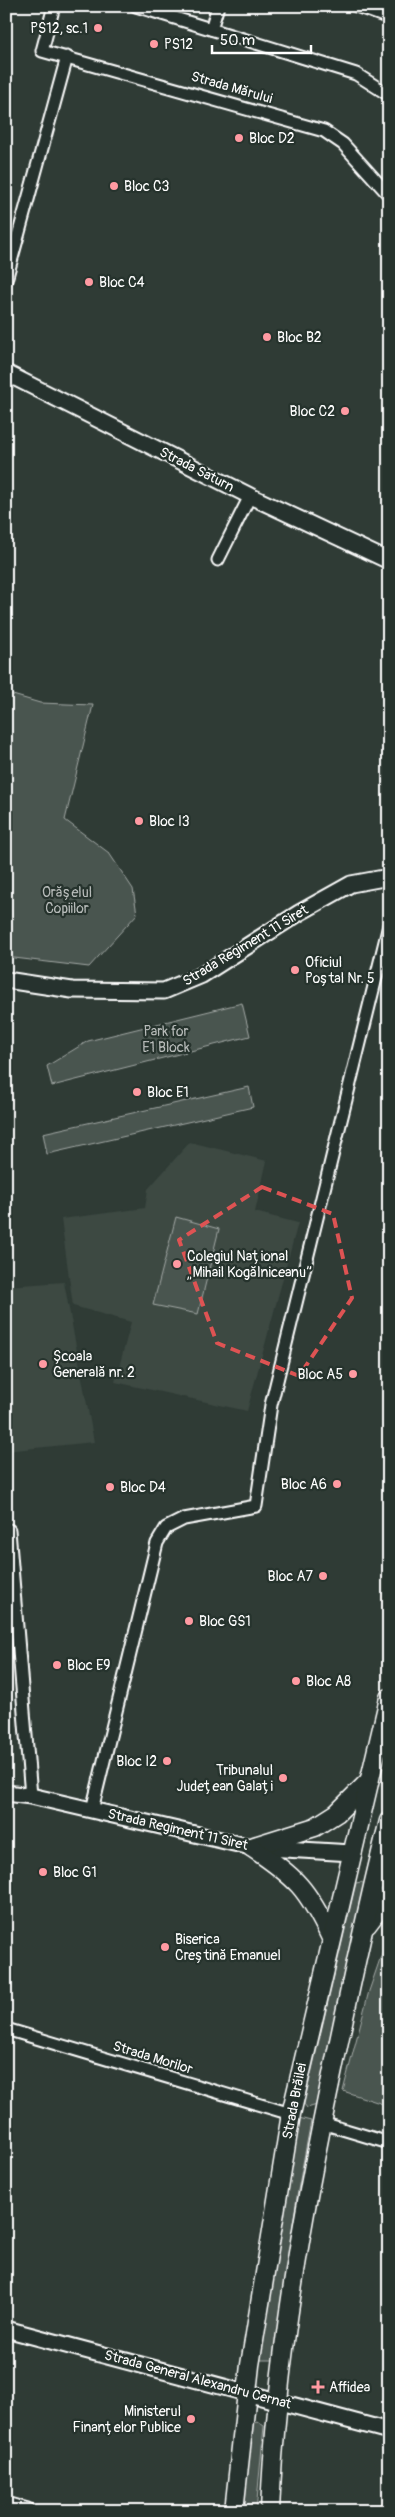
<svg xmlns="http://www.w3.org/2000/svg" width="395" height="2517" font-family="Pangolin,sans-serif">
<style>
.built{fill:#3c4842}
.green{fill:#4a544f;stroke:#a4aaa7}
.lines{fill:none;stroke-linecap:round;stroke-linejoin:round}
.street-casing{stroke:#fff;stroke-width:15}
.secondary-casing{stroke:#fff;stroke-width:19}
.primary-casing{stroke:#fff;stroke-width:21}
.street{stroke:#26332d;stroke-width:11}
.secondary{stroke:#26332d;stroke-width:15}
.primary{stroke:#26332d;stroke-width:18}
.marked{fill:none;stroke:#de5353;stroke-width:4;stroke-dasharray:10 6;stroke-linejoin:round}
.poi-dot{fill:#ff9aa2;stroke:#26332d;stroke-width:2}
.labels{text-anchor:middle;stroke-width:4.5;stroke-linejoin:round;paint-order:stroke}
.poi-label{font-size:14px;fill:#fff;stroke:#26332d;text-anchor:start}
.street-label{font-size:14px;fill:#fff;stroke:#26332d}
.park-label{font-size:14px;fill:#b7bbb9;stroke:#26332d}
</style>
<rect width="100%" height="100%" fill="#2f3b35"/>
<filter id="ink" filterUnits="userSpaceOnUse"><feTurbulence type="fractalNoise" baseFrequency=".02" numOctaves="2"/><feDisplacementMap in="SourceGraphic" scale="10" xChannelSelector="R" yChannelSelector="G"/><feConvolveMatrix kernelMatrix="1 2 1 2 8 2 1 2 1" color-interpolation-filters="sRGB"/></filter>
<g filter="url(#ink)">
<g class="built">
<polygon points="190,1142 267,1161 255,1212 298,1223 247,1411 115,1382 131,1322 73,1306 61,1219 145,1208 148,1189"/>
<polygon points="64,1282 94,1442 6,1451 6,1286"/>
</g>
<g class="green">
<polygon points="6,693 40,703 93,705 65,820 109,853 133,889 137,914 89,967 6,957"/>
<polygon points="242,1003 250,1036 52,1086 47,1066 88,1041"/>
<polygon points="249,1087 253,1107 47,1154 43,1133"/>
<polygon points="176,1217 219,1229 198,1314 153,1305"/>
<polygon points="361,1882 366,1885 317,2105 307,2108 304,2104 356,1883"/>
<polygon points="389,1933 389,2100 386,2105 343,2091 369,1991"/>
<polygon points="299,2118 311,2121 298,2190 273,2360 261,2360 259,2359"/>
<polygon points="257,2421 264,2426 256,2511 242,2511 251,2424"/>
</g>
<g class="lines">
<g class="street-casing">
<g id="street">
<polyline points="54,6 42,51 324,131 343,144 389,195"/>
<polyline points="136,6 356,74 389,95"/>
<polyline points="356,6 389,18"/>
<polyline points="211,29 218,6"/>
<polyline points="6,280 67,57"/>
<polyline points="218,560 250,496"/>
<polyline points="6,1530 9,1530 31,1796"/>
<polyline points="92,1810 157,1543 166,1528 184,1519 256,1506 271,1405 389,925"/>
<polyline points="6,2029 291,2114"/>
<polyline points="322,2123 389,2143"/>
</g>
</g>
<g class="secondary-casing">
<g id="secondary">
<polyline points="6,373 250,496 389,561"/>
<polyline points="6,980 72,990 164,991 202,975 299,913 351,884 389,877"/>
<polyline points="6,1793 31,1796 251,1847 352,1853"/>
<polyline points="6,2329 389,2431"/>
<polyline points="6,2505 27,2511"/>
</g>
</g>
<g class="primary-casing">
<g id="primary">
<polyline points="251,1847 315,1827 337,1813 368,1782"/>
<path d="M251,1847C297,1878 307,1888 331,1938"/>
<polyline points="367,1925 389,1896"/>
<polyline points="234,2511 250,2365 291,2114 389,1698"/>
<path d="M270,2511C276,2361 303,2212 334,2065C351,1984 368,1902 389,1821"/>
</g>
</g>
<use href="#street" class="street"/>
<use href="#secondary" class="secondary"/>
<use href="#primary" class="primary"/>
</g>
</g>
<path class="marked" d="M262,1187L333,1214L352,1298L299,1376L217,1343L179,1240Z"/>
<g class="poi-dot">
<circle cx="98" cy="28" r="5"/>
<circle cx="154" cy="44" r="5"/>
<circle cx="239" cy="138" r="5"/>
<circle cx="114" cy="186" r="5"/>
<circle cx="89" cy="282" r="5"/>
<circle cx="267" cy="337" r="5"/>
<circle cx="345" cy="411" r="5"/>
<circle cx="139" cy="821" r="5"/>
<circle cx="295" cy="970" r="5"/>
<circle cx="137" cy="1092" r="5"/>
<circle cx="177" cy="1264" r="5"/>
<circle cx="43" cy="1364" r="5"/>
<circle cx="353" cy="1374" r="5"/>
<circle cx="337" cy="1484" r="5"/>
<circle cx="110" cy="1487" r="5"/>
<circle cx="323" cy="1576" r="5"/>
<circle cx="189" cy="1621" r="5"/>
<circle cx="57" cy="1665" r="5"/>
<circle cx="296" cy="1681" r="5"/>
<circle cx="167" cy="1761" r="5"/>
<circle cx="283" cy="1778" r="5"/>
<circle cx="43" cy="1872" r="5"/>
<circle cx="165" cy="1947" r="5"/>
<path d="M315.5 2379.5h5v5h5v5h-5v5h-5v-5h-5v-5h5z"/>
<circle cx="191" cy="2419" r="5"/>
</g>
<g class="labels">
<g class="poi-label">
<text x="88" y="33" text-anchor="end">PS12, sc.1</text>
<text x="164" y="49">PS12</text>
<text x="249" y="143">Bloc D2</text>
<text x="124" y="191">Bloc C3</text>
<text x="99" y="287">Bloc C4</text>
<text x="277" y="342">Bloc B2</text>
<text x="335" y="416" text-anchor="end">Bloc C2</text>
<text x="149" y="826">Bloc I3</text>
<text x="305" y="967">Oficiul<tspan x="305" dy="16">Poștal Nr. 5</tspan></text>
<text x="147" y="1097">Bloc E1</text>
<text x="187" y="1261">Colegiul Național<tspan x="187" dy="16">„Mihail Kogălniceanu”</tspan></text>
<text x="53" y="1361">Școala<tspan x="53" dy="16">Generală nr. 2</tspan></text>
<text x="343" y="1379" text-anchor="end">Bloc A5</text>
<text x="327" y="1489" text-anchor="end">Bloc A6</text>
<text x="120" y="1492">Bloc D4</text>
<text x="313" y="1581" text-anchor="end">Bloc A7</text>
<text x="199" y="1626">Bloc GS1</text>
<text x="67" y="1670">Bloc E9</text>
<text x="306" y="1686">Bloc A8</text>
<text x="157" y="1766" text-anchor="end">Bloc I2</text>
<text x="273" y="1775" text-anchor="end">Tribunalul<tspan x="273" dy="16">Județean Galați</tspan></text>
<text x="53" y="1877">Bloc G1</text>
<text x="175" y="1944">Biserica<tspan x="175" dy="16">Creștină Emanuel</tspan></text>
<text x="329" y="2392">Affidea</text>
<text x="181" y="2416" text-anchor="end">Ministerul<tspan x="181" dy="16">Finanțelor Publice</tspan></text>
</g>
<g class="street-label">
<text transform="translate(232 87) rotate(16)" y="5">Strada Mărului</text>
<text transform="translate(197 469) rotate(27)" y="5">Strada Saturn</text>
<text transform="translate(245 945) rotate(-31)" y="5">Strada Regiment 11 Siret</text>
<text transform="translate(178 1829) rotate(13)" y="5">Strada Regiment 11 Siret</text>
<text transform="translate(153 2057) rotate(17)" y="5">Strada Morilor</text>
<text transform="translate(294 2101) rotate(-79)" y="5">Strada Brăilei</text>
<text transform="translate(198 2379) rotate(15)" y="5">Strada General Alexandru Cernat</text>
</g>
<g class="park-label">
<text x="67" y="897">Orășelul<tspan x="67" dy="16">Copiilor</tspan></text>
<text x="166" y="1036">Park for<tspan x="166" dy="16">E1 Block</tspan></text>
</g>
</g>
<rect width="395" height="2517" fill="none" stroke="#26332d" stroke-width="25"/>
<rect x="12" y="12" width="370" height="2492" fill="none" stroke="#fff" stroke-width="2" filter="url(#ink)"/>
<path d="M212 45v8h99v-8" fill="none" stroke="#ffffff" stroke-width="2.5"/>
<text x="220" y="45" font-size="15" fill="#ffffff" stroke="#26332d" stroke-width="4" paint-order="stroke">50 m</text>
</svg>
